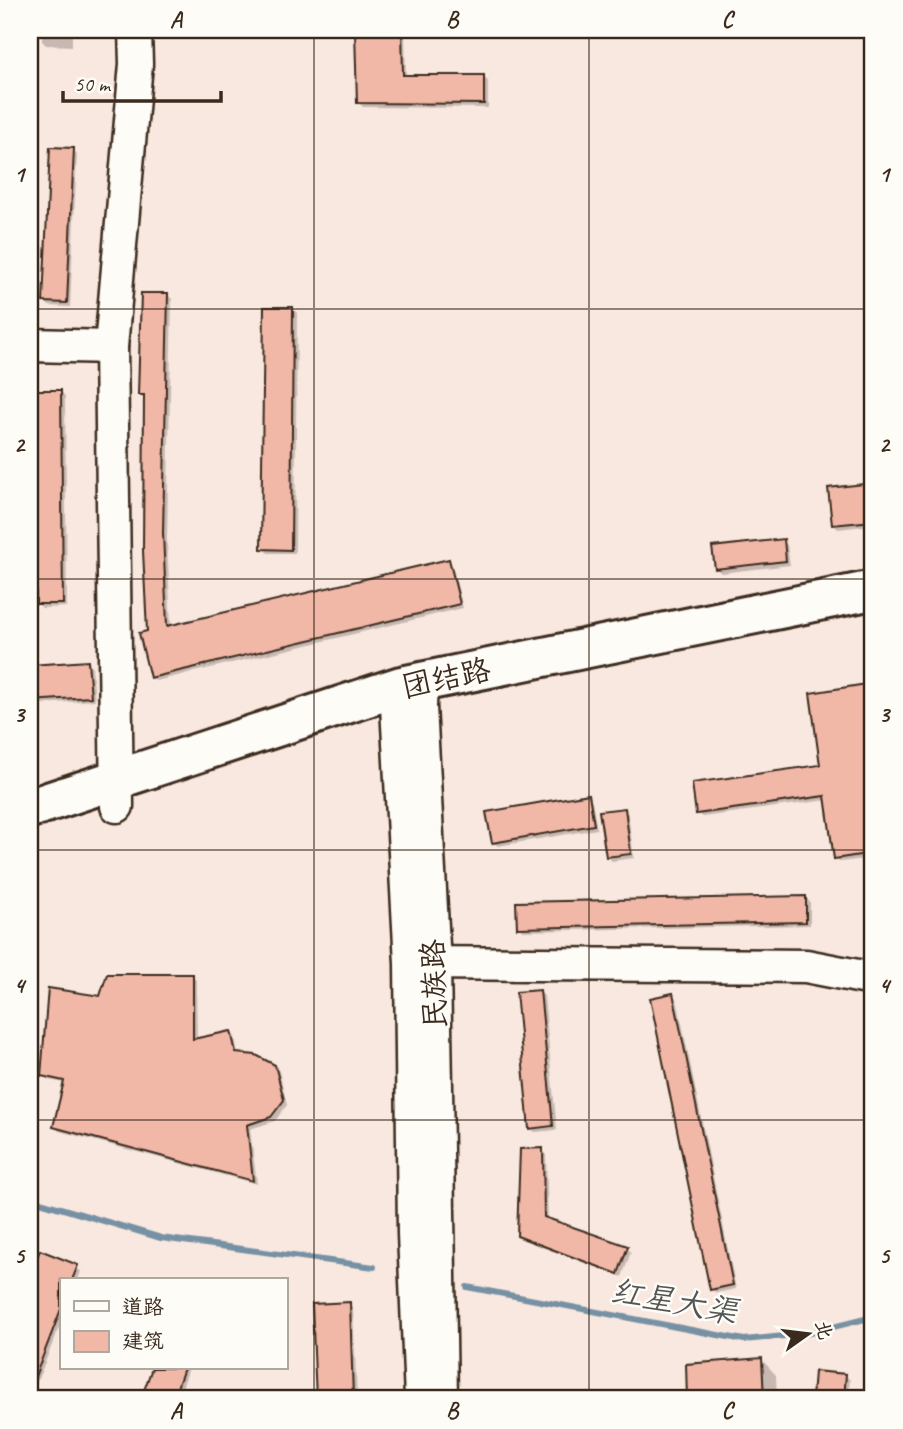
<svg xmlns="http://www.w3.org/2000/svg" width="903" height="1429" font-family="Caveat,'LXGW WenKai TC',sans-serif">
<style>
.shadow{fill:#0003}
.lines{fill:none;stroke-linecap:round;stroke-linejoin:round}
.stream{stroke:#7791a4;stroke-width:6}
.building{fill:#f1b8a8;stroke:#3b2a1e;stroke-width:2}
.minor-casing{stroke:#3b2a1e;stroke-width:37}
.major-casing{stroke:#3b2a1e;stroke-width:44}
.minor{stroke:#fdfcf7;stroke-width:32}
.major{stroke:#fdfcf7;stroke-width:38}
.grid{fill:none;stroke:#3b2a1e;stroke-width:2;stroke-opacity:0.55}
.labels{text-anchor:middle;stroke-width:5;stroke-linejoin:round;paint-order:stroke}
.street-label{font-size:30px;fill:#3b2a1e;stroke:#fdfcf7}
.water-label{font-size:32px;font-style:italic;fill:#545556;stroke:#fdfcf7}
.neatline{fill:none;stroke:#3b2a1e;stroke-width:2.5}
.grid-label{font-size:23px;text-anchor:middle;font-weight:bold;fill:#3b2a1e}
</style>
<rect width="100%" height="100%" fill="#f9e8df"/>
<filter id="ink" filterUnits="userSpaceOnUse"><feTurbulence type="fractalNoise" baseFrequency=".0143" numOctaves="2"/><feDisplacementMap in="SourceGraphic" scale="14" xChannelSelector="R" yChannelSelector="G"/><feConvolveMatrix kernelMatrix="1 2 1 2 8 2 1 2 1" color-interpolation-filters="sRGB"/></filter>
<g filter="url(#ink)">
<g class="shadow">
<polygon points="42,30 72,30 72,46 46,45 42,41"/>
<polygon points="356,30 405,30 406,77 483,77 488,81 488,108 363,107 359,103"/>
<polygon points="73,150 77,154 70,307 49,306 45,301"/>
<polygon points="168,295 172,299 167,539 171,627 448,561 452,565 463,608 156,681 151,677 145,398 140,394"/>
<polygon points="293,308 297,313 295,553 268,553 263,549"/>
<polygon points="61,392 65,396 67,607 42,608 38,603"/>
<polygon points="873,485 873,525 838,529 834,525 830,490"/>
<polygon points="783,541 787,545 790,565 721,573 716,568"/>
<polygon points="88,663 92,667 95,700 30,705 30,667"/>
<polygon points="873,685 873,858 840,862 836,858 827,800 702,817 697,813 822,766 812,694"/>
<polygon points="588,796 592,801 597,829 498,846 493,842"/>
<polygon points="624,810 628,814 634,858 612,861 607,856"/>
<polygon points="805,897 810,902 810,925 523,931 519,927"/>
<polygon points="192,975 196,980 197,1040 231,1033 235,1037 238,1055 274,1066 279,1071 287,1105 275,1121 250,1129 257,1184 59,1131 55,1127 65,1083 48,1080 43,1075 101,998"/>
<polygon points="540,992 544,996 557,1130 535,1132 530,1128"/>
<polygon points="672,995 677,999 736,1289 716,1293 712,1289"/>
<polygon points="542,1150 546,1155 548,1220 627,1248 631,1252 622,1277 523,1240 519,1236"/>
<polygon points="41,1252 81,1271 78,1280 61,1280 61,1323 30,1399 30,1281"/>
<polygon points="349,1304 353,1308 357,1399 318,1399 314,1305"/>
<polygon points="762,1360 776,1375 777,1399 689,1399 688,1365"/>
<polygon points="154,1368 189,1368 179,1397 167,1393 166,1399 132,1399 132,1396 143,1399"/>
<polygon points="816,1373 846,1376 850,1380 848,1399 814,1399"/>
</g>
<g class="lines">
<g class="stream">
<polyline points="30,1199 161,1238 374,1267"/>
<polyline points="467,1287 744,1340 805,1334 873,1317"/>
</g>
</g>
<g class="building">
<polygon points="355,30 402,30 403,75 484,75 484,104 357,103"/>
<polygon points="50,147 74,148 67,303 43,302"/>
<polygon points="141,293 168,293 163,533 167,626 449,559 460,604 150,678 139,633 147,631 143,551 144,395 138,395"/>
<polygon points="264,307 293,307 291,550 261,549"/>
<polygon points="34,390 61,390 63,604 36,604"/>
<polygon points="873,483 873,521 832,525 828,488"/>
<polygon points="784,539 786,561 715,569 712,547"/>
<polygon points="88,661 91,697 30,701 30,665"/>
<polygon points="873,683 873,853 834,859 825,796 696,814 692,783 820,765 810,693"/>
<polygon points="589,794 594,825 492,843 486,812"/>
<polygon points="625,808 631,854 606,857 599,811"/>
<polygon points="806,896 806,922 517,928 516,902"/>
<polygon points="107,974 193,974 193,1039 231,1031 236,1053 256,1055 275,1065 284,1100 271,1117 247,1125 253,1181 53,1127 64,1081 41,1076 48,988 100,996"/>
<polygon points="540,990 553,1126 529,1129 516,992"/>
<polygon points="673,993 733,1285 710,1290 650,998"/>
<polygon points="543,1148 544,1217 628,1246 618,1274 517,1236 520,1149"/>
<polygon points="40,1250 78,1265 72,1280 61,1280 61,1309 31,1387 30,1276"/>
<polygon points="350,1302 353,1399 316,1399 312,1304"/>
<polygon points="762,1358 764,1399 687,1399 686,1364"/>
<polygon points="152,1368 184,1368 173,1399 141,1399"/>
<polygon points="814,1371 846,1374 844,1399 812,1399"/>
</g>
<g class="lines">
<g class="minor-casing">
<g id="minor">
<polyline points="30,345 111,347"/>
<polyline points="421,682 420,706 434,964 441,1399"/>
<polyline points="396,688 411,963 414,1234 421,1398"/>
<polyline points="117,806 111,347 136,64 135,30"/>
<polyline points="413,963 806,966 873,979"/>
</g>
</g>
<g class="major-casing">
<polyline id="major" points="30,808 401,686 873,590"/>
</g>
<use href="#minor" class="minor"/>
<use href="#major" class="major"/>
</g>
</g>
<path class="grid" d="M314,30V1399M589,30V1399M30,309H873M30,579H873M30,850H873M30,1120H873"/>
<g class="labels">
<g class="street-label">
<text transform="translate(446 678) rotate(-12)" y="10">团结路</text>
<text transform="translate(434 984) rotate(-92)" y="10">民族路</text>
</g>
<g class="water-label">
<text transform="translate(674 1301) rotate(10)" y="11">红星大渠</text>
</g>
</g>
<rect width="903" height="1429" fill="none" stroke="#fdfcf7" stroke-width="77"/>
<rect x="60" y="1278" width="228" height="91" fill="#fdfcf7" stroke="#afa8a0" stroke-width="2"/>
<rect x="74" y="1301" width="35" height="10" fill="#fdfcf7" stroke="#afa8a0" stroke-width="2"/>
<text x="122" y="1314" font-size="21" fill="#3b2a1e">道路</text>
<rect x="74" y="1331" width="35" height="21" fill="#f1b8a8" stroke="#afa8a0" stroke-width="2"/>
<text x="122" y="1348" font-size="21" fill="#3b2a1e">建筑</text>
<g transform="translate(808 1334) rotate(76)" stroke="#fdfcf7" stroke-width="5" paint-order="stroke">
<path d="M0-5L12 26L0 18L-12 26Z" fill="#3b2a1e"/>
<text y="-10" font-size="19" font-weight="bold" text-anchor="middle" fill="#3b2a1e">北</text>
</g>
<path d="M63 91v10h158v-10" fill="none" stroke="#3b2a1e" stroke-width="3.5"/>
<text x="74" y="91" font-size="21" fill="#3b2a1e" stroke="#fdfcf7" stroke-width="5" paint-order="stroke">50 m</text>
<rect x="38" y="38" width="826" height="1352" class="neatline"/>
<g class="grid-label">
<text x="176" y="27">A</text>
<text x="452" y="27">B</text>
<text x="727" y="27">C</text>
<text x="19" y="182">1</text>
<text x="884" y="182">1</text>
<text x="19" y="452">2</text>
<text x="884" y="452">2</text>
<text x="19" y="722">3</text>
<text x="884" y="722">3</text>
<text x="19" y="993">4</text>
<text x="884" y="993">4</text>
<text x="19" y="1263">5</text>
<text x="884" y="1263">5</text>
<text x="176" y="1418">A</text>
<text x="452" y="1418">B</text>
<text x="727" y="1418">C</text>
</g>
</svg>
